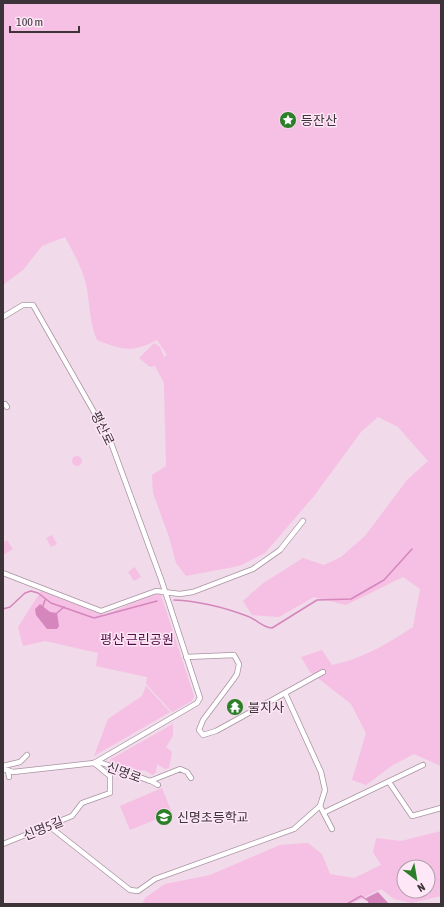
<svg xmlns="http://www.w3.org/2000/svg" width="444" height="907" font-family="'Asap Condensed','Noto Sans KR',sans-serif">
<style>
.green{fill:#f6bfe4;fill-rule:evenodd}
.water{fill:#d486bd}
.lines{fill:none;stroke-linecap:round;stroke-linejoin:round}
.stream{stroke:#d486bd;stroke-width:1.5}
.minor-casing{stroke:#a994a2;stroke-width:6}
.minor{stroke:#fff;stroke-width:4.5}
.labels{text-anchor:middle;stroke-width:3;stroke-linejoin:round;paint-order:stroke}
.poi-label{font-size:13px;fill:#3d343a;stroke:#fee7f6;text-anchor:start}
.street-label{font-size:13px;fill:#3d343a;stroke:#fee7f6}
.park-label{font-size:13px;fill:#520c44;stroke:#fee7f6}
</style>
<rect width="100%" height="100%" fill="#f1dae9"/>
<g class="green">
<path d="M3,3H441V766L414,754L393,765L366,785L352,780L366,733L351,704L310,672L301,657L322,650L332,665C362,659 387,644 413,627L420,589L403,577L346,605L314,597L279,617L252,615L243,601L262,584L303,558L324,565L341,557L365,536L407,480L428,461L398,427L378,417L361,432L314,496L265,553L239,566L186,576L176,563L169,537L153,493L152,475L166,466L164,383L155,366L150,367L139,358L154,343L160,347L164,357L167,355L157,340C132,353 122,350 97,340C90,324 90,307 87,289C84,271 74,254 65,237L42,246L23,270L3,285Z"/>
<circle cx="77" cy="461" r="5"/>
<polygon points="52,535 57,544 51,547 46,538"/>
<polygon points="7,540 13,549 3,555 3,543"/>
<polygon points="135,567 141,577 134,581 128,572"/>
<polygon points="41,591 104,615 156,593 161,595 194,696 192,701 172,712 146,684 147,677 96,666 98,653 45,641 23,646 18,627"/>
<polygon points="146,686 170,712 94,756 108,719 142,696"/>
<polygon points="173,724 173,736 166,747 172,752 169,768 165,769 157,764 156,772 153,775 144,770 135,772 110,762 111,759"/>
<polygon points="162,788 172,813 130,830 120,806"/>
<path d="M441,831V896L412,903L394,899L381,889L351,904H142L145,898L165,884L210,875L280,845L308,843L322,854L330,874L354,878L381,865L373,852L376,838L401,841ZM404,867H428V891H404Z"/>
</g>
<g class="water">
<polygon points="40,604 50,612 57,613 59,626 57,629 47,629 36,615 35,609"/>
<polygon points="378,892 389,904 369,904 366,898"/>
</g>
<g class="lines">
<g class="stream">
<path d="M174,600C199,601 223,607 247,616C256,619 262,627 272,628L317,600L351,599L384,580L412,549"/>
<polyline points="43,606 45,600"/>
<polyline points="3,609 10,607 25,593 31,591 38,593 51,603 94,618 157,601"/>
<polyline points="57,613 64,607"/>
<polyline points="347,904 361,896 367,900"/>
</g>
<g class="minor-casing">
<g id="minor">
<polyline points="3,317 23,305 33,305 110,440 161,579 200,698 197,703 94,763"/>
<polyline points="5,404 7,407"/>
<polyline points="3,573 101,611 156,591 180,594 193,592 253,569 280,550 303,521"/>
<polyline points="186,657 234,655 239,664 237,674 233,680 203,720 199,730 203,735 216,731 285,693"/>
<polyline points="323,672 285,693 321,772 325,790 320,806 332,829"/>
<polyline points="3,766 20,762 27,755"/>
<polyline points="3,769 13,772 94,763 102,763 150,781 180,769 187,772 191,778"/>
<polyline points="8,770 9,777"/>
<polyline points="151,781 158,785"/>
<polyline points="389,782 412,816 441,808"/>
<polyline points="325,812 423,765"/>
<polyline points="49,826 130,890 138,891 155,879 294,829 320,806"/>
<polyline points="3,844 72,816 82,803 110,793 110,776 94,763"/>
</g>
</g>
<use href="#minor" class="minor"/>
</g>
<defs>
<g id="sight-disc" transform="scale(0.9)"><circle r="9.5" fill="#2c7e29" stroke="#fee7f6"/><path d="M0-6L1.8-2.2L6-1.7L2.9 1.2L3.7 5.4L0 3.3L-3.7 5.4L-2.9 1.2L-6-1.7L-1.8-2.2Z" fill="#fff"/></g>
<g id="temple-disc" transform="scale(0.9)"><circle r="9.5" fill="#2c7e29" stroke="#fee7f6"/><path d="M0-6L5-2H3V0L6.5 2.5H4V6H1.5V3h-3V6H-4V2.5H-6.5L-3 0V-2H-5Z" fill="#fff"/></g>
<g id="school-disc" transform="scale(0.9)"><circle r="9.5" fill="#2c7e29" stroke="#fee7f6"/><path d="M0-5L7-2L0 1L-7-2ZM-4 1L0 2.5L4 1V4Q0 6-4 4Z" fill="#fff"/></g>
</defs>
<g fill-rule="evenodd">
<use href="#sight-disc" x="288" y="120"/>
<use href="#temple-disc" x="235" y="707"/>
<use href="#school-disc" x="164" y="817"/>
</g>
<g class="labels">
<g class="poi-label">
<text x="301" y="125">등잔산</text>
<text x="248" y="712">불지사</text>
<text x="177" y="822">신명초등학교</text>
</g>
<g class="street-label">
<text transform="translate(103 428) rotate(64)" y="5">평산로</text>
<text transform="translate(124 772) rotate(20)" y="5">신명로</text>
<text transform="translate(43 828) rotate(-22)" y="5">신명5길</text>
</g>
<g class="park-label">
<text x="137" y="644">평산 근린공원</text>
</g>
</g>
<rect width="444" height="907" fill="none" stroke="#3d343a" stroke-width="8"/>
<g transform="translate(416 879) rotate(149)"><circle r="19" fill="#fee7f6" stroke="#b19fab"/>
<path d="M0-3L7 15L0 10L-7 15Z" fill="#2c7e29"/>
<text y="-6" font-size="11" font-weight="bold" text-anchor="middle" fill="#3d343a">N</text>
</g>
<path d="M10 26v6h69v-6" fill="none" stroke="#3d343a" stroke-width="2"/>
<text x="16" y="26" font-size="12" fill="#3d343a" stroke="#fee7f6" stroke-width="3" paint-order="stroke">100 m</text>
</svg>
